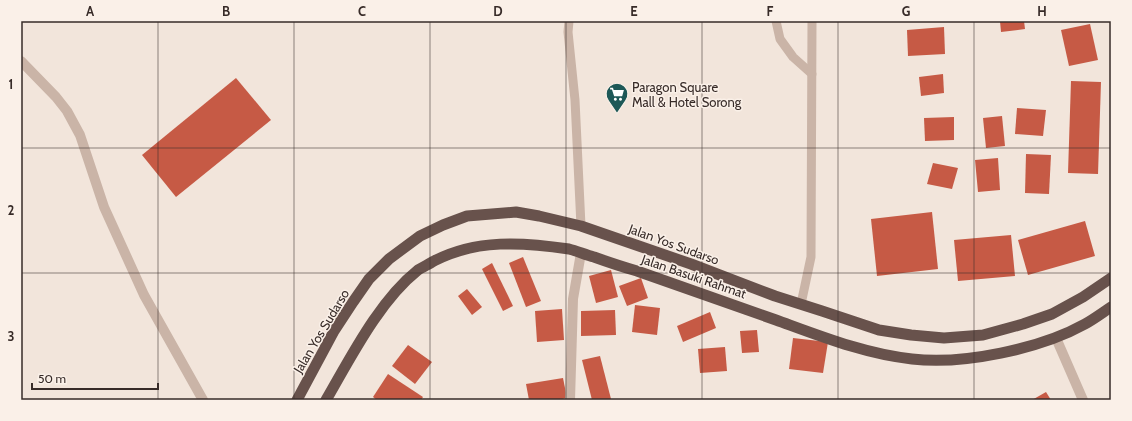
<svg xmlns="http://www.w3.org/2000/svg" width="1132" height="421" font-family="Cabin,sans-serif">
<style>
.building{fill:#c65a45}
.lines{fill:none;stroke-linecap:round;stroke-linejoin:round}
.service{stroke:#cab4a7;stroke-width:9}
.minor{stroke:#cab4a7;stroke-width:10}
.trunk{stroke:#68524c;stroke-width:11}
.grid{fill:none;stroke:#372b28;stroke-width:1;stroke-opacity:0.55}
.labels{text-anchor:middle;stroke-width:3;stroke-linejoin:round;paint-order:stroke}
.poi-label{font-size:13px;fill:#372b28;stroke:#faf0e8;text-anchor:start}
.street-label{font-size:13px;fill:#372b28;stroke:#faf0e8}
.neatline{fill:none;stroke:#372b28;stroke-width:1.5}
.grid-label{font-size:13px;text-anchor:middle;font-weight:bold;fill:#372b28}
</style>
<rect width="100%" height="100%" fill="#f2e5db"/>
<g class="building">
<polygon points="1000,21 1024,21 1025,29 1001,32"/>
<polygon points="1090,24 1098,60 1069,66 1061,30"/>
<polygon points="944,27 945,54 908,56 907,30"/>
<polygon points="943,74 944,93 921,96 919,77"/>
<polygon points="236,78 271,120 176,197 142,155"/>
<polygon points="1071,81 1101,82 1098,174 1068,173"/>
<polygon points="1017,108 1046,110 1043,136 1015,134"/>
<polygon points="1002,116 1005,146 986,148 983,118"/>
<polygon points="954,117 954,140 925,141 924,118"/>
<polygon points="1026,154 1051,155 1049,194 1025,193"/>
<polygon points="998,158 1000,190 978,192 975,160"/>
<polygon points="933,163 958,168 952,189 927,184"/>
<polygon points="932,212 938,269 877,276 871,219"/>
<polygon points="1085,221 1095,256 1028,275 1018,240"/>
<polygon points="1011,235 1015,276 958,281 954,240"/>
<polygon points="523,257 541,301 526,307 509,263"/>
<polygon points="492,263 513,306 503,311 482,269"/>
<polygon points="611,270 618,297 596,303 589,276"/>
<polygon points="641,278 648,298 627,306 619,286"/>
<polygon points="467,289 482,307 472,315 458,296"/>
<polygon points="635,305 660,308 657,335 632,332"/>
<polygon points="562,309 564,340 537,342 535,311"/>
<polygon points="615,310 616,335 581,336 581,311"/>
<polygon points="710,312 716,328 683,342 677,326"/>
<polygon points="757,330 759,352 742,353 740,331"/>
<polygon points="793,338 828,342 823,373 789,369"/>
<polygon points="408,345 432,362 415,384 392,366"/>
<polygon points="725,347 727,371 700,373 698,349"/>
<polygon points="600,356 611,399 606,400 592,400 582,360"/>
<polygon points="388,374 423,397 421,400 377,400 373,397"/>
<polygon points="563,378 567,398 558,400 529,400 526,384"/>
<polygon points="1046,392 1051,400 1032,400"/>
</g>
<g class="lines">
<g class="service">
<polyline points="569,21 568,32 575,100 581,226"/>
<polyline points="776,21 780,39 793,57 812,74"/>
<polyline points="801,304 811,257 812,21"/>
</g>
<g class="minor">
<polyline points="21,61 56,97 67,111 80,135 104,207 144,295 203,400"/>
<polyline points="1056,338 1083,400"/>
<polyline points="570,400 573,299 581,253"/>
</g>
<g class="trunk">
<polyline points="297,400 334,331 353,302 369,279 389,259 420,236 443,225 467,216 516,212 539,216 581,226 691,264 775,296 822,311 879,330 911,335 944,338 983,335 1023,324 1052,314 1083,297 1111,278"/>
<path d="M326,400C351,357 379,301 418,270C423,267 429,264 434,261C476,239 523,242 569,249C577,251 586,255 594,257C608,262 623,267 637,271C683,287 729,303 776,320C820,336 865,354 912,359C963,365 1040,349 1085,324C1094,319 1102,313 1111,307"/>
</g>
</g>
<path class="grid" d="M158,21V400M294,21V400M430,21V400M566,21V400M702,21V400M838,21V400M974,21V400M21,148H1111M21,273H1111"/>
<defs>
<g id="supermarket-pin" transform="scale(1.15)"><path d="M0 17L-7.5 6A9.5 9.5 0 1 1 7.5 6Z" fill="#1d5857" stroke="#faf0e8"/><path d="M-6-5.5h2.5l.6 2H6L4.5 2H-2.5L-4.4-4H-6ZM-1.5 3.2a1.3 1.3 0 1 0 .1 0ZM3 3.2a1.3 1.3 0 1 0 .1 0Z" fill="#fff"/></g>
</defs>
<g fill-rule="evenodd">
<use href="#supermarket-pin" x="617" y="94"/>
</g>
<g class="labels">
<g class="poi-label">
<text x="632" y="92">Paragon Square<tspan x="632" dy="15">Mall &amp; Hotel Sorong</tspan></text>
</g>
<g class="street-label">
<text transform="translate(674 244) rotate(20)" y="5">Jalan Yos Sudarso</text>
<text transform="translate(694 276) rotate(19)" y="5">Jalan Basuki Rahmat</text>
<text transform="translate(321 331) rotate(-59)" y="5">Jalan Yos Sudarso</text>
</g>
</g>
<rect width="1132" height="421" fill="none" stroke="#faf0e8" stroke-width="44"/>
<path d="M32 383v6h126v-6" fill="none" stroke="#372b28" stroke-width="2"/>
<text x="38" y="383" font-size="12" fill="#372b28" stroke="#faf0e8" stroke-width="3" paint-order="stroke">50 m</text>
<rect x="22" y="22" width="1088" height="377" class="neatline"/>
<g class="grid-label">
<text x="90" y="16">A</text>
<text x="226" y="16">B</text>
<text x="362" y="16">C</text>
<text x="498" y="16">D</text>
<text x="634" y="16">E</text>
<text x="770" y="16">F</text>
<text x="906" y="16">G</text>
<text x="1042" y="16">H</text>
<text x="11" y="89">1</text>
<text x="11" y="215">2</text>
<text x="11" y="341">3</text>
</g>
</svg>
